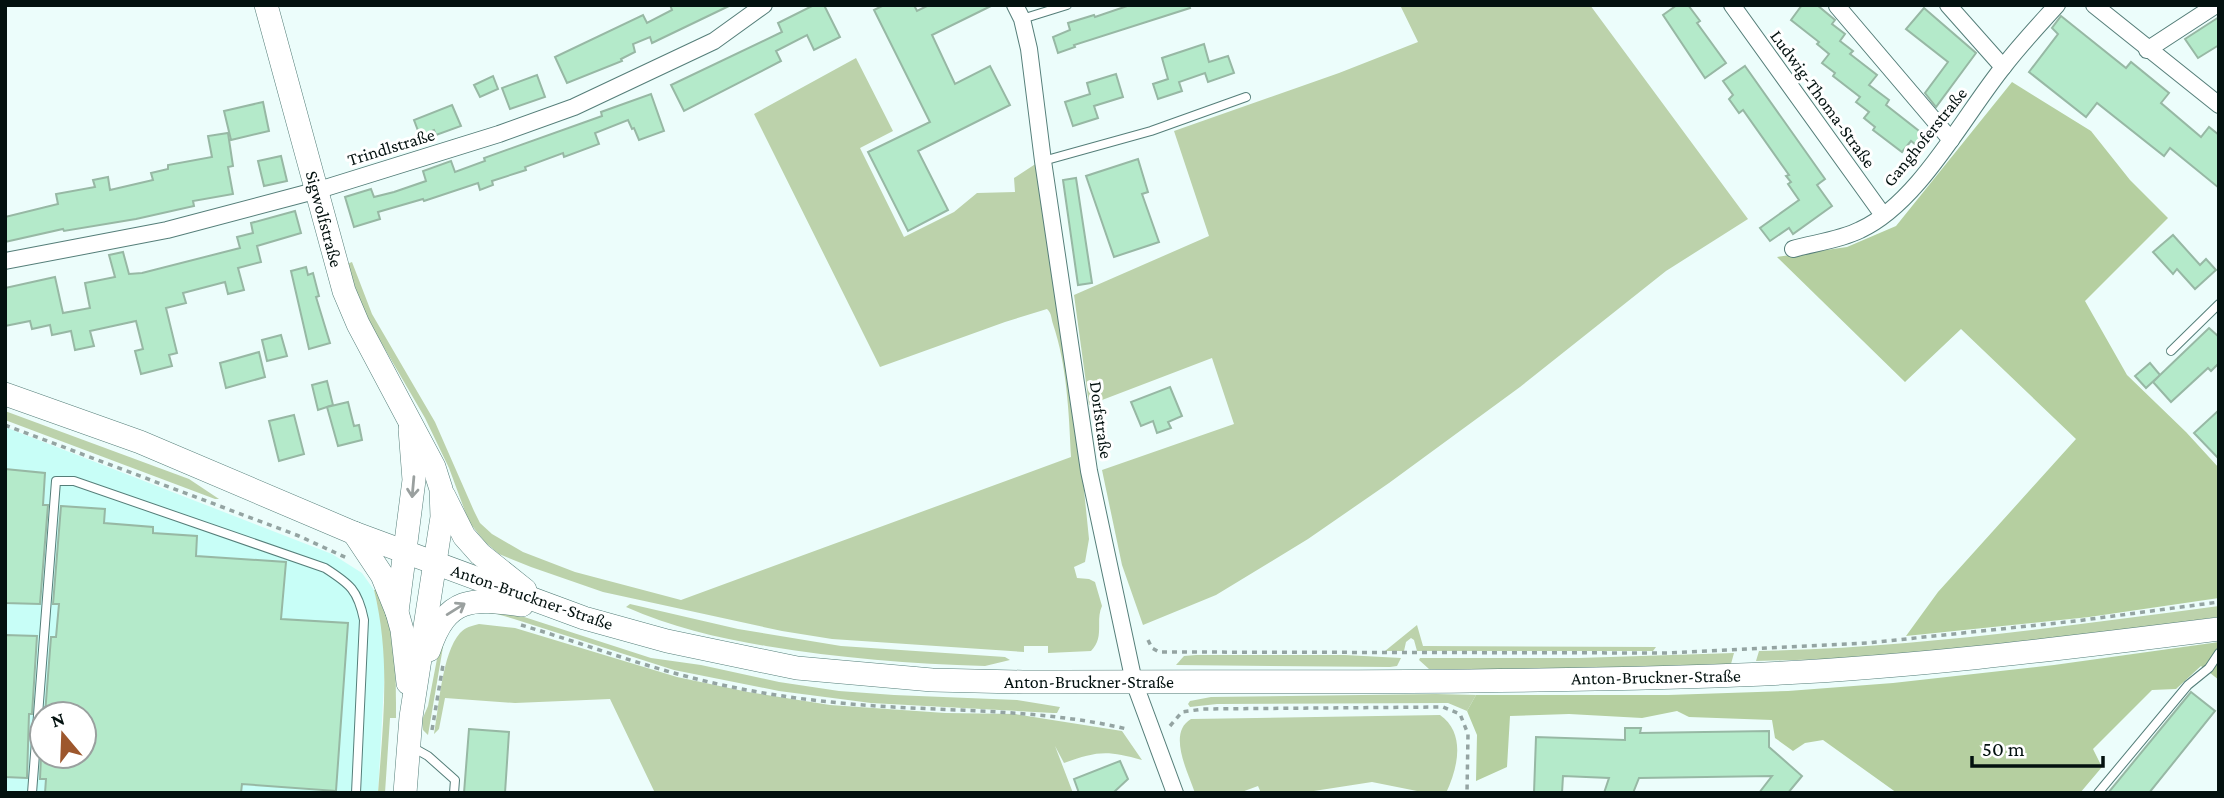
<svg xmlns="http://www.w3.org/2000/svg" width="2224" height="798" font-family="'Crimson Pro',serif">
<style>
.built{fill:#c8fef7;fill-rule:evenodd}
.green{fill:#bcd2ab}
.forest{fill:#b5cfa0}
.building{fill:#b4eaca;stroke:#97b8a4;stroke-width:2}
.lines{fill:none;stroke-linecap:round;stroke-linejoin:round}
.lane-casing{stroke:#557e79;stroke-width:10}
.street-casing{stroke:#557e79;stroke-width:18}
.secondary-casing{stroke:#557e79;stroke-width:24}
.path{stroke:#94a4a2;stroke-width:3.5;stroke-dasharray:5 5;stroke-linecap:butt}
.lane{stroke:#fff;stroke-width:8}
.street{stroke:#fff;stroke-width:16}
.secondary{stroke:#fff;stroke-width:23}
.oneway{stroke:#9aa09f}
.labels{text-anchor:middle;stroke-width:6;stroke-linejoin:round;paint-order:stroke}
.street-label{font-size:18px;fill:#03110f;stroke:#fff}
</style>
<rect width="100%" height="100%" fill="#ecfdfb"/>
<path class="built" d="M5,427L332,554L362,573L374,590L382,625L385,666L378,793H5ZM42,714H84V756H42Z"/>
<g class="green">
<polygon points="1400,5 1590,5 1748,219 1666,271 1520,387 1389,483 1308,539 1216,595 1143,625 1122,565 1102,470 1234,424 1212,358 1089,405 1074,295 1209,236 1174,131 1339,73 1418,42"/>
<path d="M856,58L893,131L860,148L904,237L954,212L977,193L1015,192L1014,178L1037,163L1082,470L1089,539L1085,562L1074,567L1077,578L1089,579L1095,582L1102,606C1095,621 1105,637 1091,651L1048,653V646H1024V652L832,639L782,631L603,592L531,567L499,554L485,542L469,522L449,468L425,418L364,313L347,264L352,262L372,314L435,422L474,511L480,523L492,534L523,552L575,572L681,600L1071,457C1069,413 1067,366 1053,324C1051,318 1052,314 1047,309L1005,322L880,367L754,114Z"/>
<polygon points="5,411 189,479 219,499 215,499 5,420"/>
<path d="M381,587C397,627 396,675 396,718H390L385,793H378C383,723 391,659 374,590Z"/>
<path d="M630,604L738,629L841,646L1005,657L1010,660L985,666C911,664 839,658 766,646C718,638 671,627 626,607Z"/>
<path d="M2219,606V617L2085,635L1944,650L1830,659L1756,661L1759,651C1913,648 2066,626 2219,606Z"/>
<polygon points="470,611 518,615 651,658 701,665 779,682 839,691 894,695 1017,700 1060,707 1057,713 1053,713 871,703 779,691 674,670 514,619 497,614"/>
<path d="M479,624L515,628L677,677L748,692L830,705L945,713L1015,714L1122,731L1142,760C1107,750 1097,751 1064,763L1055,746L1073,793H655L610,699L515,703L445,698L439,729L434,734C439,707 442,653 460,633C466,627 471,626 479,624Z"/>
<polygon points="1417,625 1423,646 1656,647 1653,651 1417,651 1414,640 1411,638 1406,642 1404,651 1385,651"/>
<polygon points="441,638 444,641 428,735 423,730 422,720 428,706"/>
<polygon points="1734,653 1731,664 1709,666 1533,670 1429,669 1419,660 1420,658 1579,658"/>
<polygon points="1196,655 1345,655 1401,658 1397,666 1390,667 1176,665 1184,656"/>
<polygon points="1436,694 1476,695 1467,711 1448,703 1217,704 1190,707 1188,704 1190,701 1211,697"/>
<path d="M1440,715C1466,733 1458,768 1446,793H1427L1372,782L1301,793H1261L1258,786L1239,793H1195C1188,772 1167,733 1191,719Z"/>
</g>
<g class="forest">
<polygon points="2012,82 2091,131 2130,180 2168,218 2085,301 2127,375 2186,432 2219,468 2219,598 2089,617 1906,636 1938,592 2076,439 1961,329 1905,382 1777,257 1847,247 1896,226"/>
<polygon points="2219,642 2219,680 2201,666 2176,689 2152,690 2093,749 2102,767 2080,793 1897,793 1823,740 1805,743 1793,751 1775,738 1772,720 1689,717 1677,711 1642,718 1569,714 1510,716 1507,767 1476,781 1477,735 1467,711 1476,695 1668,695 1788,691 1893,683 2054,665"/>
</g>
<g class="building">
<polygon points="670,5 731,5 652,43 650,37 633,44 635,52 621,59 622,61 567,83 555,57 643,15 647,23 672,10"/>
<polygon points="814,5 824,5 840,37 814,50 807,35 776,51 781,61 684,111 671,85 782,32 778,23"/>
<polygon points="884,5 914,5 917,11 929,5 993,5 932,35 955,84 990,66 1010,105 918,151 948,210 908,231 868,152 930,122 874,10"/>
<polygon points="1130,5 1189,5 1190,8 1074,45 1075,47 1058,53 1053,37 1070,30 1068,23 1094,15 1095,17"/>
<polygon points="1677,5 1688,5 1700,21 1697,23 1726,63 1705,78 1663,15"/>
<polygon points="1802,5 1817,5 1835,20 1832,24 1845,34 1840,41 1853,51 1850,54 1877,75 1869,85 1889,100 1886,105 1928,138 1920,148 1911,141 1902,152 1873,130 1875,127 1864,118 1869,112 1856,102 1860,97 1833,76 1835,73 1822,63 1829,54 1817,44 1819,42 1791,20"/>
<polygon points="1924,8 1976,53 1936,107 1925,93 1948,62 1906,29"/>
<polygon points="2061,16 2126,68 2131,62 2169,93 2161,103 2201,137 2209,127 2219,135 2219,188 2170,148 2164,156 2097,103 2086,117 2029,72 2058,34 2052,28"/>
<polygon points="2219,17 2219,45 2198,58 2185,39"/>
<polygon points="1204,44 1209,62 1228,56 1234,73 1208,82 1205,73 1179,82 1182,91 1158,99 1153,84 1168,79 1162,58"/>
<polygon points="1745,66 1825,179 1817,185 1832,206 1793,234 1789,228 1770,241 1760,228 1799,200 1788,184 1791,182 1786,176 1789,175 1743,110 1739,113 1729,99 1733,95 1723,81"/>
<polygon points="1116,74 1123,97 1094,106 1098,118 1073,126 1065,102 1090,94 1087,83"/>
<polygon points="537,75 545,97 510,109 502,88"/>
<polygon points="493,76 498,89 480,97 474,85"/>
<polygon points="651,94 664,131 639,140 634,128 632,129 628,120 595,133 599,144 564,157 563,153 525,167 526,170 492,181 493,185 480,190 478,183 424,201 423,199 378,212 380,219 354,227 345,197 371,189 374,197 394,192 426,181 423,171 451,161 455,172 485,161 484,158 602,116 601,112"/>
<polygon points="263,102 269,131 231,140 224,111"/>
<polygon points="452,105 461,126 436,135 434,130 420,136 414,120"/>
<polygon points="228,133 233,166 228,167 233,194 193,201 194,206 136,219 64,231 63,229 5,242 5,217 58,204 56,194 95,187 93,180 108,177 110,190 153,180 151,173 168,169 168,165 212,157 208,136"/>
<polygon points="281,156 287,181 264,186 258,161"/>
<polygon points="1138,159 1148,192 1142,194 1159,242 1114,257 1086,176"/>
<polygon points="1076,178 1092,283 1078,285 1063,180"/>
<polygon points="295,211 301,233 257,246 261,262 238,268 244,290 228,294 225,282 183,293 186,303 166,308 177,353 169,355 172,366 141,374 135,351 143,349 136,321 90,331 94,346 75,350 71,331 52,335 50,325 32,329 30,321 5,326 5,288 55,277 63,313 90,308 85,283 115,277 109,255 123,252 129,274 142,273 240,248 237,237 253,233 251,223"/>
<polygon points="2173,235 2200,265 2206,259 2216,270 2195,289 2177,269 2173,274 2153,252"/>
<polygon points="306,267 308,275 313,273 319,296 316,297 330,343 309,349 291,271"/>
<polygon points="2209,328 2219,337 2219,363 2211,371 2208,368 2171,402 2153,382 2160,375 2146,388 2135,376 2150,363 2160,375"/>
<polygon points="281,335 287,356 267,361 262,340"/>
<polygon points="259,352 265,377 226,388 220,363"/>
<polygon points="327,381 333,405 318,410 312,385"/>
<polygon points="1170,387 1182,416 1168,422 1171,428 1157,433 1153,421 1141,426 1131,402"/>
<polygon points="348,402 354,426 359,425 362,440 338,446 327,407"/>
<polygon points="2219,410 2219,459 2194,433"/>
<polygon points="294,415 304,454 279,461 269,421"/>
<polygon points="5,469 45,473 43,505 48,505 40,604 5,603"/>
<polygon points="61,506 105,509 104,523 153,527 153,533 197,536 196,556 286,562 281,619 348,623 336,791 242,784 241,793 45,793 46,779 40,779 41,756 84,756 84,714 45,714 51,637 56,637 59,604 53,604"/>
<polygon points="5,635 37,636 32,714 29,714 27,778 5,777"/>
<polygon points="2191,692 2215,711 2149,793 2108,793"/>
<polygon points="1625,728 1641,728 1640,733 1769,731 1769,747 1802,776 1788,793 1759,793 1772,776 1639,778 1633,793 1604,793 1609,778 1563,776 1562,793 1534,793 1536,737 1625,740"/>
<polygon points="469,729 509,732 505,793 464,793"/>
<polygon points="1120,761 1128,779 1113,793 1079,793 1074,779"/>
</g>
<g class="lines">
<g class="lane-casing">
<g id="lane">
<polyline points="1022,19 1067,5"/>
<polyline points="1043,161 1151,131 1246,97"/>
<polyline points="2171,351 2219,304"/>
<polyline points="412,747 428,756 455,780 454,793"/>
<path d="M32,793L56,481H74L325,568C350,584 358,590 364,620L356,793"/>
<polyline points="2098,793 2188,685 2209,668 2219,653"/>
</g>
</g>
<g class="street-casing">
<g id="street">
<polyline points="1015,5 1022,19 1029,49 1043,161 1089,471 1134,682 1175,793"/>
<polyline points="1732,5 1883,215"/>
<polyline points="1948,5 2003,67"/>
<polyline points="2094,5 2219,105"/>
<polyline points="1837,6 1951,140"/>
<polyline points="2147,50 2216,5"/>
<path d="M1793,249C1814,243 1840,240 1860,230C1919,203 1964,115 2004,66C2020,45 2039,25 2057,5"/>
<polyline points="5,261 167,230 322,189 499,134 574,107 714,41 764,5"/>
</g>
</g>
<g class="secondary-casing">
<g id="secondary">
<polyline points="266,5 344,291 358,324 434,467 441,489 442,517 411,717 405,793"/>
<path d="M5,394L140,442L354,533L584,618L667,641L797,668L932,680L1023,682C1262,681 1501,684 1739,675C1900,669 2059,649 2219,629"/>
<polyline points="444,496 464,536 480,554 525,590"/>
<polyline points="354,533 382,575 397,612"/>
<path d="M429,650C447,596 472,598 522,605"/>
<polyline points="408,683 402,630 397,612 414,480 410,429"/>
</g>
</g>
<g class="path">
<polyline points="5,425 299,536 347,558"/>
<path d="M521,625C572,640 623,659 674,673C724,687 779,697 831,702C929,713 1030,706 1127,729"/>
<polyline points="1148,640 1152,648 1159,652 1669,653 1868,643 2076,621 2219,602"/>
<polyline points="1170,726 1182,712 1203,709 1443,707 1460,714 1468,734 1467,793"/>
<polyline points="432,730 443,665"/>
</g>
<use href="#lane" class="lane"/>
<use href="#street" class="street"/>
<use href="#secondary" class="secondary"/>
</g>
<defs><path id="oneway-shaft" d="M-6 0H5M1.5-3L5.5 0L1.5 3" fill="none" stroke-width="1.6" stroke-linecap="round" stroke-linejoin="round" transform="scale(1.75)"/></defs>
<g class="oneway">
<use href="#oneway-shaft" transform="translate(413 487) rotate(95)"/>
<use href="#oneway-shaft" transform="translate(456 609) rotate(-32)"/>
</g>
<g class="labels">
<g class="street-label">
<text transform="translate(1823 99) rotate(54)" y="6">Ludwig-Thoma-Straße</text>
<text transform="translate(1925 137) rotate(-51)" y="6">Ganghoferstraße</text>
<text transform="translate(391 147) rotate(-17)" y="6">Trindlstraße</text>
<text transform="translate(324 219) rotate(75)" y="6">Sigwolfstraße</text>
<text transform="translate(1101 420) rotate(82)" y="6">Dorfstraße</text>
<text transform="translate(532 597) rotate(19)" y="6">Anton-Bruckner-Straße</text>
<text transform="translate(1656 677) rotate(-1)" y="6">Anton-Bruckner-Straße</text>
<text x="1089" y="688">Anton-Bruckner-Straße</text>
</g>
</g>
<rect width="2224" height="798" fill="none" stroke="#03110f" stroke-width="14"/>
<g transform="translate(63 735) rotate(341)"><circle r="33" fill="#ffffff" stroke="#9aa09f" stroke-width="2"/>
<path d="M0-5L12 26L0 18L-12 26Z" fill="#9d572d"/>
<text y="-10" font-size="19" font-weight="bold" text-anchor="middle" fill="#03110f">N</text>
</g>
<path d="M1972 756v10h131v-10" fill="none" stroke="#03110f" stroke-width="3.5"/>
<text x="1982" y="756" font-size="21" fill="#03110f" stroke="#ffffff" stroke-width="5" paint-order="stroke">50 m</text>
</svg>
